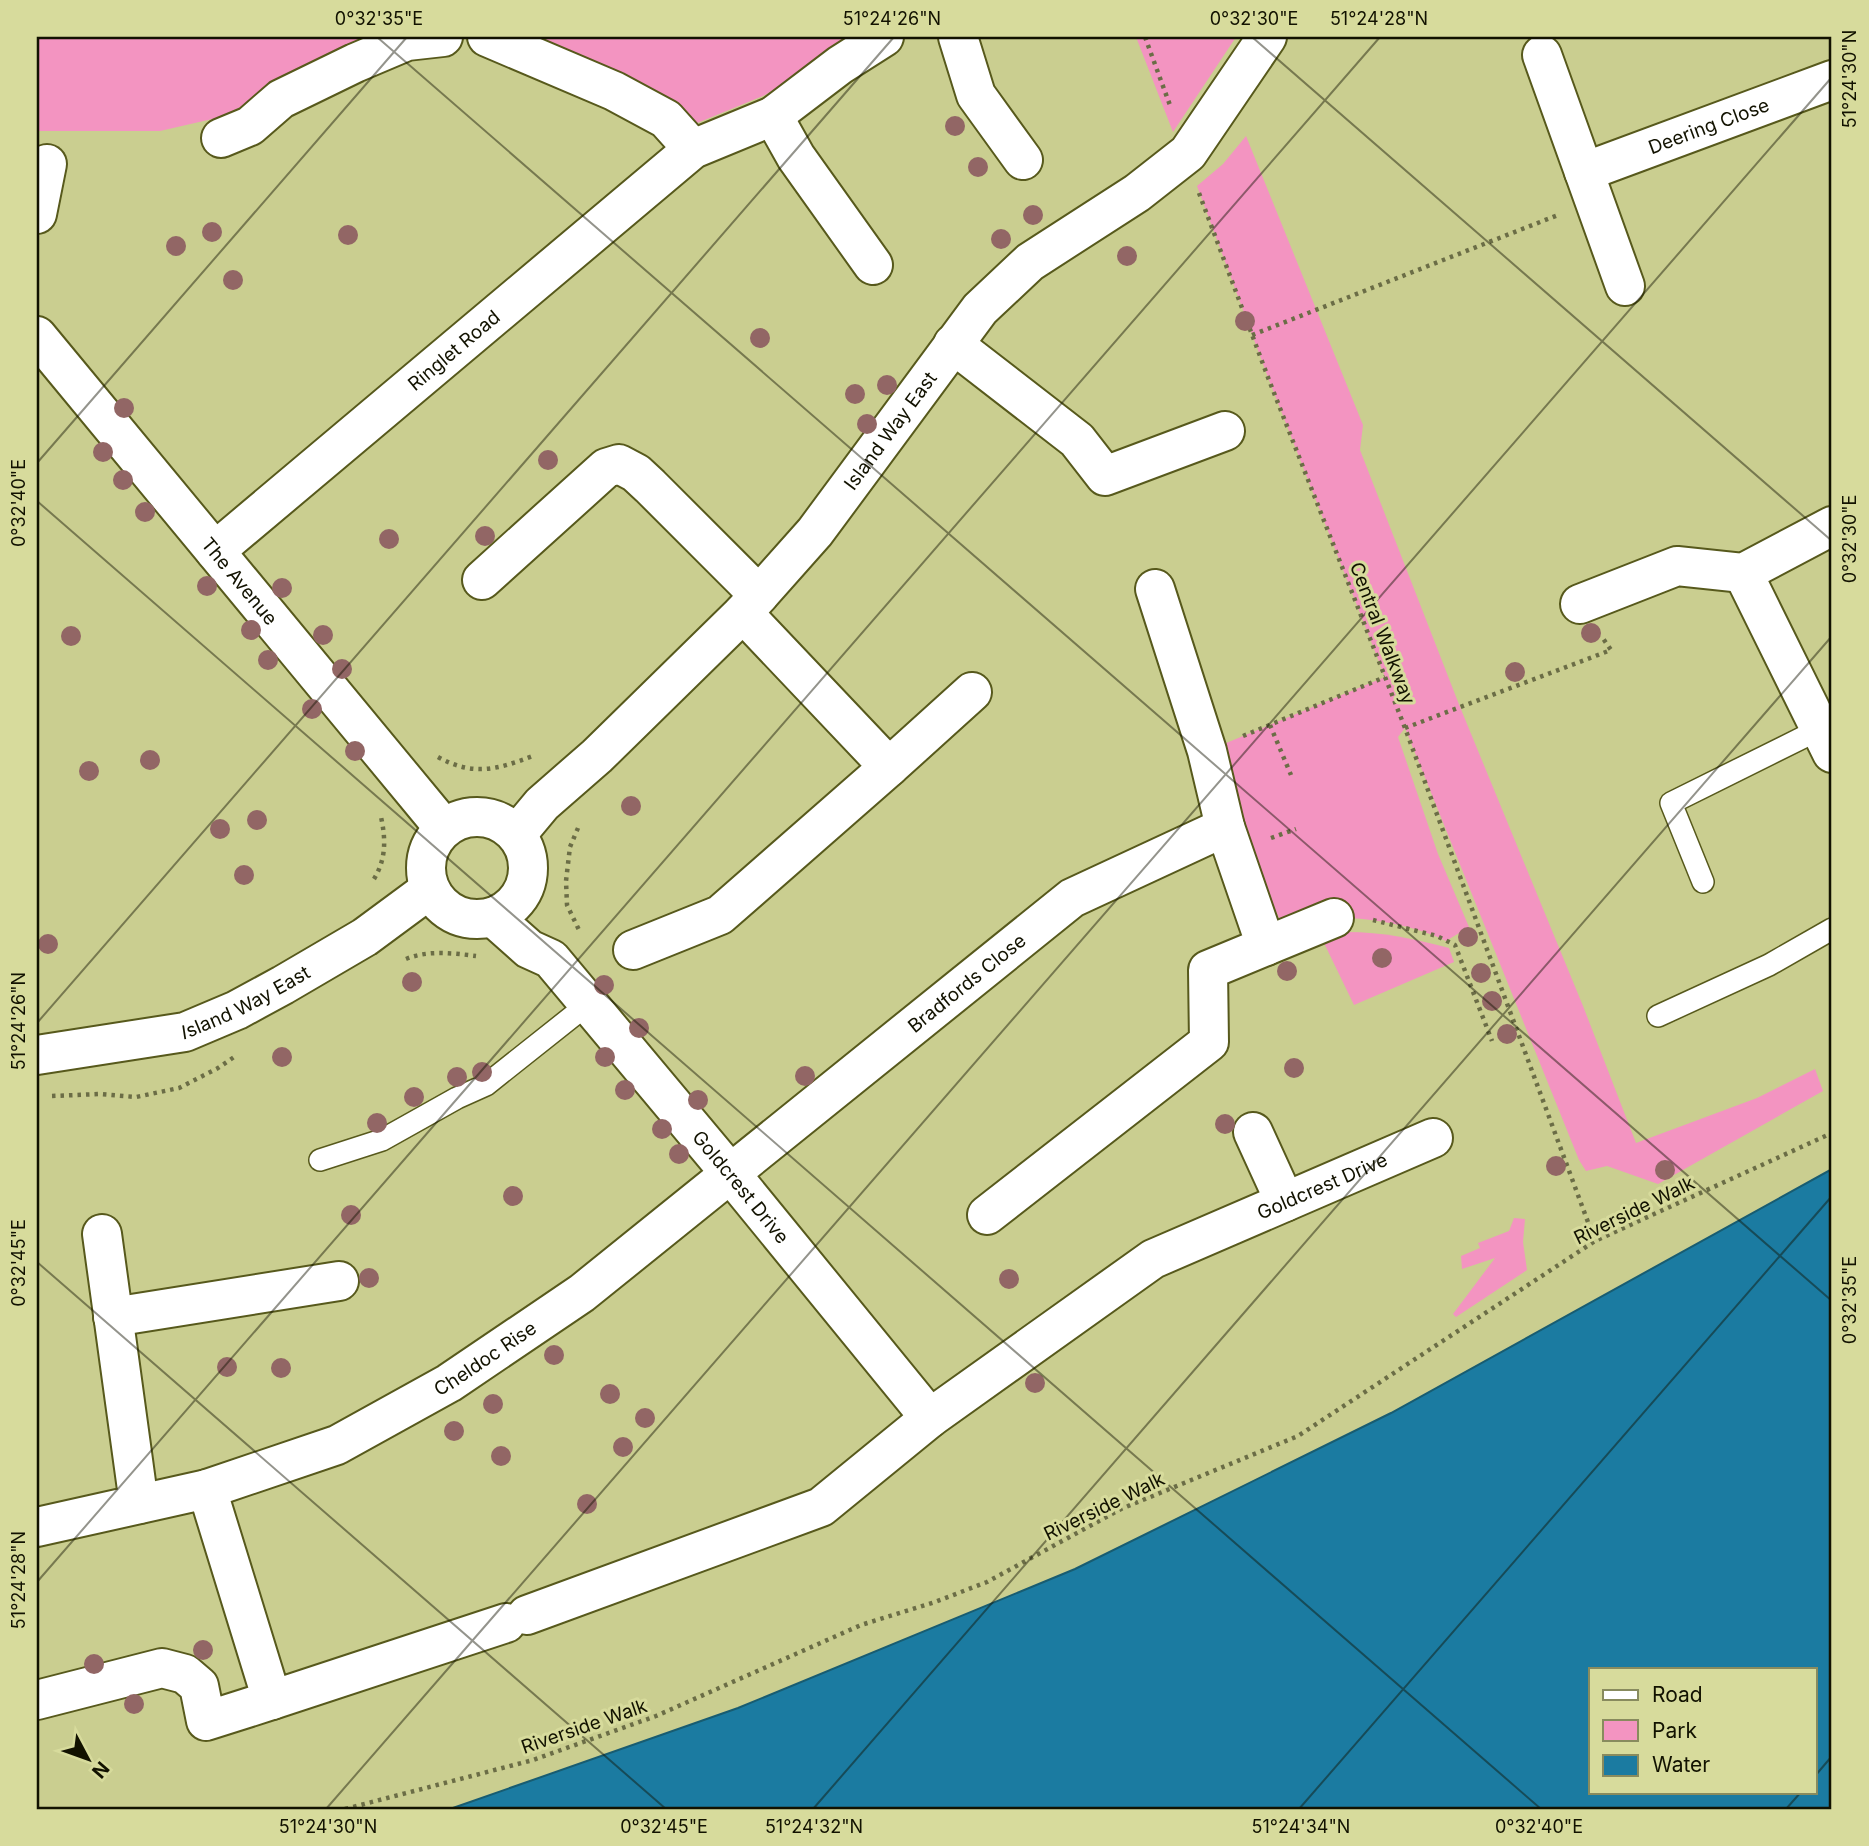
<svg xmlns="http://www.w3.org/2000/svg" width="1869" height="1846" font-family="Inter,sans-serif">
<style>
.green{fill:#f394c1}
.water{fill:#1b7ba1;stroke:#185c71;stroke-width:2;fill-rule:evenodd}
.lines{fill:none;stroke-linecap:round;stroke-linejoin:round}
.service-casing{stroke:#57591c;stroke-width:24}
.minor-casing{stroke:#57591c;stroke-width:42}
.path{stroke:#6b6d46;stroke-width:4.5;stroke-dasharray:3.5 5;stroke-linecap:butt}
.service{stroke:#fff;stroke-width:21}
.minor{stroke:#fff;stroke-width:38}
.tree{fill:#926665}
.ticks{fill:none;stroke:#121200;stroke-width:2;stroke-opacity:0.45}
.labels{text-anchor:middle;stroke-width:6;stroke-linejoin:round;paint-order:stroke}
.street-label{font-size:19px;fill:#121200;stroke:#d7db9c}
.neatline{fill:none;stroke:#121200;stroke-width:2.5}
.ticks-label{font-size:18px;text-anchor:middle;fill:#121200}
</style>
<rect width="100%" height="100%" fill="#cace90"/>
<g class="green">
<polygon points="37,37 385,37 347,52 221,117 160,131 37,131"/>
<polygon points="522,37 854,37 827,57 765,95 690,126"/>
<polygon points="1136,37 1236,37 1173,132"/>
<path d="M1246,136L1363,425L1360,450L1460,707L1583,1006L1636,1143L1757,1098L1815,1069L1823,1091L1658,1184L1607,1166L1586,1171L1579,1160L1405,728L1398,737L1438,854L1469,927L1446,941C1417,926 1364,916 1332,918C1315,919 1298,923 1282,925L1207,751L1385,677L1269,380L1197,186L1223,164Z"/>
<path d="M1340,932C1377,931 1413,938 1449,948L1454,962L1354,1005L1324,943Z"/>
<polygon points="1514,1218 1525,1219 1523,1242 1527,1270 1456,1317 1453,1314 1495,1258 1462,1269 1461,1256 1480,1248 1478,1243 1509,1231"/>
</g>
<path class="water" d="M1832,1169V1809H450L738,1708L1075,1569L1391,1413ZM1591,1669H1815V1792H1591Z"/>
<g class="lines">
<g class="service-casing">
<g id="service">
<polyline points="1703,882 1671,803 1820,729"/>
<polyline points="1658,1016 1769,965 1832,929"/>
<polyline points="320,1160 382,1140 457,1098 486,1085 588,1004"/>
</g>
</g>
<g class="minor-casing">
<g id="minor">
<polyline points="487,37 614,91 666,119 693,149"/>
<polyline points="958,37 976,95 1023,160"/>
<polyline points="1542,55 1625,286"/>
<polyline points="773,116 796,157 873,265"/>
<polyline points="221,138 250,126 281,99 355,63 407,41 443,37"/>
<path id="s1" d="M1584,172L1832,80"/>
<polyline points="37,214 47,164"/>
<path id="s2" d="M37,336L444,828"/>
<polyline points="953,344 1077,440 1105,476 1225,431"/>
<path id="s3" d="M215,551L693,149L773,116L840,65L884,37"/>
<polyline points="1743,573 1832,753"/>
<polyline points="482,580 606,468 619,464 636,473 650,486 759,595"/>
<polyline points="1580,604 1677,566 1743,573 1832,526"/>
<polyline points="889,767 972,692"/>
<circle cx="477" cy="868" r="51"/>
<path id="s4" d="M517,834L542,804L597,756L743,613L815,532L980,309L1030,262L1137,193L1188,153L1267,37"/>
<path id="s5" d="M493,917L529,949L551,959L730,1173L930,1418"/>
<polyline points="1266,946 1334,918"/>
<polyline points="633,950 720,915 889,767 743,613"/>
<path id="s6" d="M37,1055L185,1032L237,1010L283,985L365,937L430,889"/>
<polyline points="1253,1132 1285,1202"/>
<polyline points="987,1215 1209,1042 1208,970 1266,946 1225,827 1207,751 1155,589"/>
<polyline points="102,1234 139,1504"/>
<polyline points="113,1317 339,1281"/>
<polyline points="207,1489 272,1700 506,1623"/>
<path id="s7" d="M37,1527L207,1489L337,1445L449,1383L582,1293L1072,898L1225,827"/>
<path id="s8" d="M527,1615L821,1507L930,1418L1153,1259L1433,1138"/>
<polyline points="37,1700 162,1668 185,1674 199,1686 206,1721 272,1700"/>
</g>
</g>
<g class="path">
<polyline points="1145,37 1171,108"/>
<polyline points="1199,193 1269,380 1405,728 1595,1241"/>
<polyline points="1252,335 1558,215"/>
<polyline points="1270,725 1291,775"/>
<polyline points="1405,728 1611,650 1602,637"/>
<polyline points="1243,736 1385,677"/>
<path d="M438,757C474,777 498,769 533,756"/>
<polyline points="578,828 570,847 566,881 567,905 579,930"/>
<polyline points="1271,838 1296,829"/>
<path d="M374,879C386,859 386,840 381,817"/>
<polyline points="1373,920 1437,936 1455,945 1492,1041"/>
<path d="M406,959C428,950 452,953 476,956"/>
<polyline points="52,1096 99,1094 136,1097 179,1088 218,1068 237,1055"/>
<polyline points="345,1809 533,1760 656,1716 861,1625 935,1602 987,1582 1121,1509 1298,1436 1595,1241 1832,1133"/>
</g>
<use href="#service" class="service"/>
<use href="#minor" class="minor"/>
</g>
<g class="tree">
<circle cx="955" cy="126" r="10"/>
<circle cx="978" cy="167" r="10"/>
<circle cx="1033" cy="215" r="10"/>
<circle cx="212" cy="232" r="10"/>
<circle cx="348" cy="235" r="10"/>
<circle cx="1001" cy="239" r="10"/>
<circle cx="176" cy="246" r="10"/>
<circle cx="1127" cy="256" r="10"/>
<circle cx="233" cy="280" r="10"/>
<circle cx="1245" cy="321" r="10"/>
<circle cx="760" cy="338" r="10"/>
<circle cx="887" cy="385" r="10"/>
<circle cx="855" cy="394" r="10"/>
<circle cx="124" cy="408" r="10"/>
<circle cx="867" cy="424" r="10"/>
<circle cx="103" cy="452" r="10"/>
<circle cx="548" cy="460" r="10"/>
<circle cx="123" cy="480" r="10"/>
<circle cx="145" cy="512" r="10"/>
<circle cx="485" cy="536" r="10"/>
<circle cx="389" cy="539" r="10"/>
<circle cx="207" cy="586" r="10"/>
<circle cx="282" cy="588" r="10"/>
<circle cx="251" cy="630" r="10"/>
<circle cx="1591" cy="633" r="10"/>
<circle cx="323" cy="635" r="10"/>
<circle cx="71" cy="636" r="10"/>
<circle cx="268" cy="660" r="10"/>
<circle cx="342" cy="669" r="10"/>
<circle cx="1515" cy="672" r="10"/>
<circle cx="312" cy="709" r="10"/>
<circle cx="355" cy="751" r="10"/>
<circle cx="150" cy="760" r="10"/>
<circle cx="89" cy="771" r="10"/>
<circle cx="631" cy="806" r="10"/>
<circle cx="257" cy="820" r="10"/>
<circle cx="220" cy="829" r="10"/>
<circle cx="244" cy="875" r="10"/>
<circle cx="1468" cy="937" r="10"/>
<circle cx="48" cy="944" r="10"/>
<circle cx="1382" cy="958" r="10"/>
<circle cx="1287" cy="971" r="10"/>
<circle cx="1481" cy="973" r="10"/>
<circle cx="412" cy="982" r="10"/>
<circle cx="604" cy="985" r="10"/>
<circle cx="1492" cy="1001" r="10"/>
<circle cx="639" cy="1028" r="10"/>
<circle cx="1507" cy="1034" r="10"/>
<circle cx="282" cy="1057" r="10"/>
<circle cx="605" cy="1057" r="10"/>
<circle cx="1294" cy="1068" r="10"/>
<circle cx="482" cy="1072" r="10"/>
<circle cx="805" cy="1076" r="10"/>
<circle cx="457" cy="1077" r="10"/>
<circle cx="625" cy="1090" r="10"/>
<circle cx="414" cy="1097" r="10"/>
<circle cx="698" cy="1100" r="10"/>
<circle cx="377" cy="1123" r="10"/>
<circle cx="1225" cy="1124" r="10"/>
<circle cx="662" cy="1129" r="10"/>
<circle cx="679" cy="1154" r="10"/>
<circle cx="1556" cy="1166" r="10"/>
<circle cx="1665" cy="1170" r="10"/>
<circle cx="513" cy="1196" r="10"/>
<circle cx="351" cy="1215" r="10"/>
<circle cx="369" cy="1278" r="10"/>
<circle cx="1009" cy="1279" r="10"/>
<circle cx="554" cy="1355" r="10"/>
<circle cx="227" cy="1367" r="10"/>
<circle cx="281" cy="1368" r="10"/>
<circle cx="1035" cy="1383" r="10"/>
<circle cx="610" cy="1394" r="10"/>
<circle cx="493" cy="1404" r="10"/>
<circle cx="645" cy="1418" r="10"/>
<circle cx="454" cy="1431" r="10"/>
<circle cx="623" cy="1447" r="10"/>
<circle cx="501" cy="1456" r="10"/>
<circle cx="587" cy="1504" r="10"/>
<circle cx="203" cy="1650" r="10"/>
<circle cx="94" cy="1664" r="10"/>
<circle cx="134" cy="1704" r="10"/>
</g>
<path class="ticks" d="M377,37L1832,1301M1252,37L1832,541M37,463L407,37M37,501L1541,1809M37,1023L894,37M37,1262L666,1809M37,1582L1380,37M1815,1776L1832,1756M326,1809L1832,77M813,1809L1832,636M1299,1809L1832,1196M1786,1809L1801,1792"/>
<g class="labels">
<g class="street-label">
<text dy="7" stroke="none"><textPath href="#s1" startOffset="133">Deering Close</textPath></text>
<text dy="7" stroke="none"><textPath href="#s3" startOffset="312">Ringlet Road</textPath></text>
<text dy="7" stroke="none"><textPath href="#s4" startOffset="551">Island Way East</textPath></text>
<text dy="7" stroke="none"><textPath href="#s2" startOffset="318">The Avenue</textPath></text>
<text transform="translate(1383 633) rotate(69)" y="7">Central Walkway</text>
<text dy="7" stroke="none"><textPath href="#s7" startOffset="1094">Bradfords Close</textPath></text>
<text dy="7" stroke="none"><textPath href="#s6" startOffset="217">Island Way East</textPath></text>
<text dy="7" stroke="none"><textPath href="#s8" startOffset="912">Goldcrest Drive</textPath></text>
<text dy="7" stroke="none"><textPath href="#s5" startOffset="369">Goldcrest Drive</textPath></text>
<text transform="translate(1634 1210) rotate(-26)" y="7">Riverside Walk</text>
<text dy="7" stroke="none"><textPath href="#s7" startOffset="483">Cheldoc Rise</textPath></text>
<text transform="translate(1104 1506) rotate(-26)" y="7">Riverside Walk</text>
<text transform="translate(584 1726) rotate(-19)" y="7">Riverside Walk</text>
</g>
</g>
<rect width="1869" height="1846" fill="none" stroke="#d7db9c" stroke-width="77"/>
<rect x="1589" y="1668" width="228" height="126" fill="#d7db9c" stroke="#888b5e" stroke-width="2"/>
<rect x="1603" y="1690" width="35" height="10" fill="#ffffff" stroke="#888b5e" stroke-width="2"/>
<text x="1652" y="1702" font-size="21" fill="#121200">Road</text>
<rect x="1603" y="1720" width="35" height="21" fill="#f394c1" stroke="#888b5e" stroke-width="2"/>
<text x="1652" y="1738" font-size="21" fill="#121200">Park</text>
<rect x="1603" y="1755" width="35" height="21" fill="#1b7ba1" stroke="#888b5e" stroke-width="2"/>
<text x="1652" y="1772" font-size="21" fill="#121200">Water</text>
<g transform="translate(88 1759) rotate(131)" stroke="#d7db9c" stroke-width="5" paint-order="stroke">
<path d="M0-5L12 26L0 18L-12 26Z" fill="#121200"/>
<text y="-10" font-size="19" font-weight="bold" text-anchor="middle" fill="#121200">N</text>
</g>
<rect x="38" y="38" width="1792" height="1770" class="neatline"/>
<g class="ticks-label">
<text x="379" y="25">0°32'35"E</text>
<text x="892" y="25">51°24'26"N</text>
<text x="1254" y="25">0°32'30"E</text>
<text x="1379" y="25">51°24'28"N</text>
<text transform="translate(1850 79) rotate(-90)" y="6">51°24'30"N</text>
<text transform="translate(19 503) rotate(-90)" y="6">0°32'40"E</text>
<text transform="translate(1850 539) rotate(-90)" y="6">0°32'30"E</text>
<text transform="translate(19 1021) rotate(-90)" y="6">51°24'26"N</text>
<text transform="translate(19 1263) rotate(-90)" y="6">0°32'45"E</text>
<text transform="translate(1850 1300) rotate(-90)" y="6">0°32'35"E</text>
<text transform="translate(19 1580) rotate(-90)" y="6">51°24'28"N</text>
<text x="328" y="1833">51°24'30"N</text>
<text x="664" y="1833">0°32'45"E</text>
<text x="814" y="1833">51°24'32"N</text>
<text x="1301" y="1833">51°24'34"N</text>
<text x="1539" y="1833">0°32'40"E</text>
</g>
</svg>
